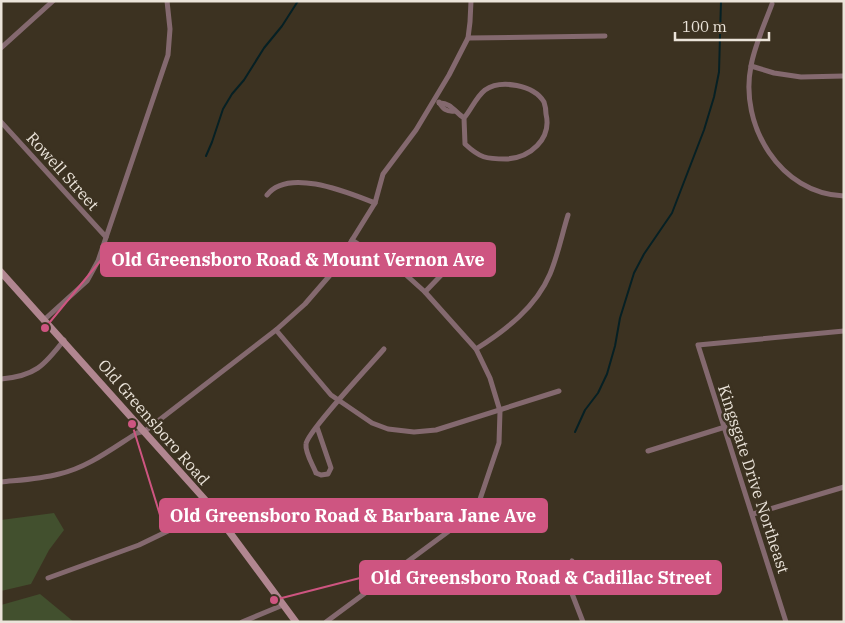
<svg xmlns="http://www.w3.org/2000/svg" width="845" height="623" font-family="'IBM Plex Serif',serif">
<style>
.green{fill:#42502e}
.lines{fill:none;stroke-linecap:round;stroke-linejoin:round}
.stream{stroke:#062024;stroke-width:2}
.street{stroke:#84696f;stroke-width:5}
.secondary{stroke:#b18690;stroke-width:7}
.labels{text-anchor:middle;stroke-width:5;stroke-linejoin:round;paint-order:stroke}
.street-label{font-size:16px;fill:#ebe4da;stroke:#3c3221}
.leader{fill:none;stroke:#ce5581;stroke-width:2}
.callout-dot{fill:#ce5581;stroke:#3c3221;stroke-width:2}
.callout{fill:#ce5581;stroke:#ce5581;stroke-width:2}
.callout-label{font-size:18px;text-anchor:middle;font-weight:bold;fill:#fff}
</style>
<rect width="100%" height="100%" fill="#3c3221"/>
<g class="green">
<polygon points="54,513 64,530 49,550 31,584 1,591 1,520"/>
<polygon points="40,594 74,622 1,622 1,605"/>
</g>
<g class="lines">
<g class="stream">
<polyline points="206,156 212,142 223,109 232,94 244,80 264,48 282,26 298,1"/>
<polyline points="575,432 585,410 598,393 607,374 615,346 620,318 634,273 644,254 672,213 704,130 714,97 719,72 721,1"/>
</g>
<g class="street">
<path d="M772,4C765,23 754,47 751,66C739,125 780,194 844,196"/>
<polyline points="468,38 605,36"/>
<polyline points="1,48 53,1"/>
<polyline points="751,66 774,73 801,77 844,76"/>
<path d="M439,102C443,109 446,112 455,111"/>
<path d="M439,103C450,102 456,113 464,118L465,144C480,158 486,159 506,159C530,158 552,139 546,114C546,111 545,105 544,102C534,85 501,79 485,90C476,97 471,110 464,118"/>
<polyline points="1,122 106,237"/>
<path d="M267,195C288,167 349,193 375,203"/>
<polyline points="425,292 470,245"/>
<polyline points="45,319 87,281 98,261 168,55 170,29 167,1"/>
<polyline points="276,330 331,395 372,423 388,429 414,432 436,430 559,391"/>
<path d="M476,349C506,330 536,307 550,274C558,255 562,234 568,215"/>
<path d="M1,379C35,376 44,366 64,340"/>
<path d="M317,427L331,468L328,474L321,475L316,473C313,465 305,453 306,444C307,432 372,363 384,349"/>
<polyline points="648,451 725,427"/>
<path d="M1,482C20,480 40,479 59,474C87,468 113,448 137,433L145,431L276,330L305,304L331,274L375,203L383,174L416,130L449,75L468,38L470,22L471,1"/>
<polyline points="753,514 844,487"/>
<polyline points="572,561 566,571 571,591 583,622"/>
<polyline points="48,578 139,545 168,531 208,503"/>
<polyline points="242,622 283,605"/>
<polyline points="326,622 476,511 499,443 500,411 490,378 476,349 425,292 405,274 352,240"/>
<polyline points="786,622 698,345 844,331"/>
</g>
<polyline class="secondary" points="1,272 208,503 296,622"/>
</g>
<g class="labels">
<g class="street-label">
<text transform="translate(63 171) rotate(48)" y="6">Rowell Street</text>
<text transform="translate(154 422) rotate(49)" y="6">Old Greensboro Road</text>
<text transform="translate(754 479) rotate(72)" y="6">Kingsgate Drive Northeast</text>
</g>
</g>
<path class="leader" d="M45 328L101 260M132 424L160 515M274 600L360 578"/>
<g class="callout-dot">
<circle cx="45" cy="328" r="5"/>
<circle cx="132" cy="424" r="5"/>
<circle cx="274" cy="600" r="5"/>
</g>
<g class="callout">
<rect x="101" y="243" width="394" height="33" rx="5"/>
<rect x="160" y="499" width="387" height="33" rx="5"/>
<rect x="360" y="561" width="361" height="33" rx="5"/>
</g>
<g class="callout-label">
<text x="298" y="266">Old Greensboro Road &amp; Mount Vernon Ave</text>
<text x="353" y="522">Old Greensboro Road &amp; Barbara Jane Ave</text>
<text x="541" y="584">Old Greensboro Road &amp; Cadillac Street</text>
</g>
<rect width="845" height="623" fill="none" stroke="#ebe4da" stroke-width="5"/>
<path d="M675 32v8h94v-8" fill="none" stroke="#ebe4da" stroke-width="2.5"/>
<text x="682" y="32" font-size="15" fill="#ebe4da" stroke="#3c3221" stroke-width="4" paint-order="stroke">100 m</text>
</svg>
